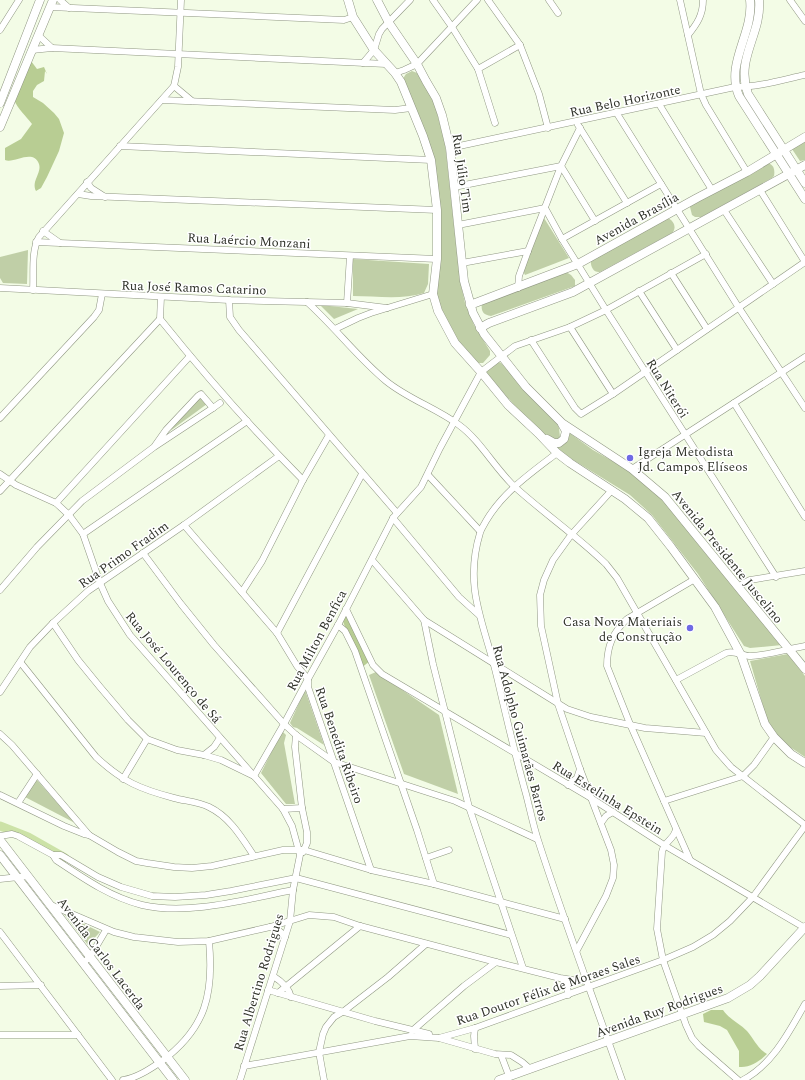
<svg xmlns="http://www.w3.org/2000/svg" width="805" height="1080" font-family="Spectral,serif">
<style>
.green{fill:#c0cfa7}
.forest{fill:#b8cd93}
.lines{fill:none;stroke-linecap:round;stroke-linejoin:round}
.river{stroke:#cce2a7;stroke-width:9}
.minor-casing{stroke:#909783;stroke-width:7}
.major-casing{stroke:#909783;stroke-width:9}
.minor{stroke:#fff;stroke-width:6}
.major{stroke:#fff;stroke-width:8}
.poi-dot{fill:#6f6ae4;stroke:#fff;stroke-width:1.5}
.labels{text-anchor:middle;stroke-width:3;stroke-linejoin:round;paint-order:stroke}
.street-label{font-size:13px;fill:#30332a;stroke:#fff}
.poi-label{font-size:13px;fill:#30332a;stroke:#fff;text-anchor:start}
</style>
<rect width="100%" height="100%" fill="#f3fce6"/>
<g class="green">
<polygon points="412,71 417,73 433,98 445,143 460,281 465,303 474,325 490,351 490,355 483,363 479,363 474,361 457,341 448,327 435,294 438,199 402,80 406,74"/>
<polygon points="805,137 805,160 800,161 792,149"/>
<path d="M768,163C774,165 775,170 774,176L772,178L701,217H695L692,215L690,207L691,204Z"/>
<polygon points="544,218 569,258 525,275 522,269"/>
<path d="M668,218C674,221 677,228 672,233L600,272C593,273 590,266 591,259Z"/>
<polygon points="28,250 27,284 3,283 0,278 0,257"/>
<path d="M353,259L429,264L428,284L424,293C402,300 376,296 353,296Z"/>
<path d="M566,272L571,275L575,280V286L491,316C482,315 481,310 482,303Z"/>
<polygon points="320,305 358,309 334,319"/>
<polygon points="496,361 501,363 557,423 559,428 560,437 557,440 550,440 515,406 486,372"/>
<polygon points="200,394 207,404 170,431"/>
<polygon points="568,432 593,450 628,470 661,496 702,549 782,645 750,648 744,646 698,574 652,515 630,495 562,453 556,447 561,446"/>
<polygon points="788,654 805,676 805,757 781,741 767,720 750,661"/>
<polygon points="376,672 439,715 458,794 404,774 369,675"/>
<polygon points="305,690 324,745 297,728 293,727 290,723"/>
<polygon points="282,731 286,735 284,743 295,804 286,804 261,773"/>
<polygon points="36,779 75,823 25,797"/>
<polygon points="64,914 100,932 88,945"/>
</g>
<g class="forest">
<path d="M31,61L37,69L44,67L47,74L45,71L44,81L37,85L33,91V97L43,103L54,113L59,119L64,133L59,151L47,177L41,188L36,191C31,181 42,173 39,164C33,148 14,164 5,160V148L21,139L32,124C26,116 18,109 14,100Z"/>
<polygon points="347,615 370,661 361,668 342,619"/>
<path d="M711,1010H723C729,1019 739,1023 747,1031C754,1039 757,1048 767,1054C759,1062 750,1068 739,1067V1051L727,1030L720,1026L704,1022L703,1014Z"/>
</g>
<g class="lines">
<polyline class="river" points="0,826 28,837 65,858"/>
<g class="minor-casing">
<g id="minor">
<polyline points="60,0 69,8"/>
<polyline points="433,0 452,27 478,69 495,123"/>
<polyline points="488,0 520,45 539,94 548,128"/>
<polyline points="549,0 558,13"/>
<polyline points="680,0 701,94 706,105 747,172"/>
<polyline points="790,0 805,21"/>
<polyline points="50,7 344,20 353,17"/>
<polyline points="0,30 19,0"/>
<polyline points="38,35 52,48"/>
<path d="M688,35C697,24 703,15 703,0"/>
<polyline points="32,50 52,48 386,64"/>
<polyline points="363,63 374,50 379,34 382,29 410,0"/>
<polyline points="478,69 520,45"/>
<polyline points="395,73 404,70 417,64 477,0"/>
<polyline points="174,86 192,101"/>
<polyline points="162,100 395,110 411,108"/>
<polyline points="659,104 712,190"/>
<polyline points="616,112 739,308 805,408"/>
<polyline points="578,125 627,203"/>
<polyline points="120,146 431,160"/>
<path d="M450,148L735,87C759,87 782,80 805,75"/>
<polyline points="87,182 91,188 105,197"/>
<polyline points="454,187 561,166 595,221"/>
<polyline points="760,190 805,262"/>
<polyline points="78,194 91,196 437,210"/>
<polyline points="724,210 773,284"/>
<polyline points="458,225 545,208 562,239 606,310 776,577"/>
<polyline points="43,231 60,243"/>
<polyline points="562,239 661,184"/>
<polyline points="36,242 437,259"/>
<polyline points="462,263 528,251"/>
<polyline points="671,273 707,329"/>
<polyline points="0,288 229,300 347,303 387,308"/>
<polyline points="518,288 519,276 528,251 561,166 580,128"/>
<path d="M33,290C34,273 31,251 39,237L174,86L178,67L181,0"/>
<polyline points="639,291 677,350"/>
<polyline points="229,300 230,317 239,330 397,513"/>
<path d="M307,302C335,327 357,357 386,381C408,399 436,408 459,425C481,441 495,469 516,488C545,514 578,537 606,564L617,578L716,750L731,767L805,825"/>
<polyline points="347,303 350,256"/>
<path d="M160,319C205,375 252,429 303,480"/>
<polyline points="570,327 613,394"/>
<polyline points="335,329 358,318 371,313 433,294"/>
<polyline points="531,340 575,408 581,414 613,394 805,262"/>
<polyline points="734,403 805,517"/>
<polyline points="213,408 220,403"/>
<polyline points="0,418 94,317 99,310 102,294"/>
<path d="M557,453C531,473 503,492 486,521C484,525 481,529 480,533C463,589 485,625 497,677C506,716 515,755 526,794C530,809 533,825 538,840C564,921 594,1000 622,1080"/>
<polyline points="632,469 805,357"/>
<polyline points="0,474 16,485 56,503 69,515 83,534 100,583 108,601 130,635 283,809 292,826 300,855 293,890 290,921 240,1080"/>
<polyline points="428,475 480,531"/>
<polyline points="0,491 160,319 161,297"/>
<polyline points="56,503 190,356"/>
<polyline points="393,518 459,597 479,615"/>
<polyline points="184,525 277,633 297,666 308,679 308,687 371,870"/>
<polyline points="83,534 247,421"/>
<polyline points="143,553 181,604 214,645 284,724 296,735 334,762 455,801 537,839"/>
<polyline points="372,560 424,620 567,709 591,717 645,728 706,733"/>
<polyline points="738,587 744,583 750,580 805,571"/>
<polyline points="0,590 37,547 82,501 154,447 213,408 201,394 198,396 166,430 154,447"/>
<polyline points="242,592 262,561 303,480 329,435"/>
<polyline points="346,609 373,665 382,674 591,798 664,845 805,928"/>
<polyline points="424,620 433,664 469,807 523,968"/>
<polyline points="53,623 78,660 100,687 128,720 147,739 177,750 204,755 221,760 254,776 284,724 308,679 338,625 393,518 421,487 440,448 481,372 515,346 570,327 606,310 706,254"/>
<polyline points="338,625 345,631 355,651 417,830 434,884"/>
<polyline points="277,633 362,474"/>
<path d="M21,663L96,757C123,782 140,789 174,798C185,801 199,802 209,807C230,817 242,838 254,856"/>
<path d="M676,680L726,653C735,650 742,656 751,656C769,655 788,649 805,646"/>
<polyline points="0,692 30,647 53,623 88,591 184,525 279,456"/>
<polyline points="0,734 12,745 89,835"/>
<polyline points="296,735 295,747 302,808 307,832 307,843 303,852"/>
<polyline points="204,755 214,747 220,738"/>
<polyline points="123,779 147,739"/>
<polyline points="568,785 577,778 580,769"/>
<polyline points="0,795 64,826 84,834 89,835 118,852 136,861 147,863 174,867 192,868 212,866 283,850 304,850 371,870 434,884 565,919"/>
<polyline points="664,801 743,776 754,765 774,737"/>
<polyline points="18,803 37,774"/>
<polyline points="283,809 302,808"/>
<polyline points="601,823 606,816 613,812"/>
<path d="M676,830C672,842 665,840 662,852L657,929L663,960L686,1025L692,1038L699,1046L738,1080"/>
<path d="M0,836L12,834L18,836L53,855L56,860C83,878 110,897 142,905C189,916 247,899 293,890"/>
<polyline points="53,855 61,855 98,877 121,887 152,896 175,897 206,895 231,891 296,878 511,935"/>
<polyline points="426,858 449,850"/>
<path d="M690,860L630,724L607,666C607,646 613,632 627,619L695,579"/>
<polyline points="0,879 28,876"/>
<polyline points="51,905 114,932 134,937 178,942 209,941 270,927 309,915 334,917 360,926 496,962 560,978 573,980 586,981"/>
<path d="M270,927C277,929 281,931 285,937"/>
<polyline points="0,932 112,1080"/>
<polyline points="577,950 606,896 613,878 614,865 611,850 580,769 558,704 541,626 540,595 544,580 553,560 571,535 612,490"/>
<polyline points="83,963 90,957 106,930"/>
<path d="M273,976C281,981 289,987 291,997"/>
<polyline points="562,979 567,983 568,995"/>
<polyline points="0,986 41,985"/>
<polyline points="268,990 375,1021 429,1034"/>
<polyline points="278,993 360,926"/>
<polyline points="412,1031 464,986 496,962"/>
<polyline points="0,1035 78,1035"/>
<polyline points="439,1038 495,1054 511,1055 522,1062 530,1069"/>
<polyline points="475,1049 474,1036 475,1028"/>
<polyline points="501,1055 509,1076"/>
<polyline points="244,1066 410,1036 439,1038 475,1028 663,960 693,947 713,935 730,921 753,897 805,826"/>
<path d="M123,1080C137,1078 150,1069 162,1061C206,1028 214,994 209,941"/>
<polyline points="324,1080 319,1052 323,1034 326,1027 334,1017 344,1011 388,977 426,944"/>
<path d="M743,1080C773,1064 789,1032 805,1004"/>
</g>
</g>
<g class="major-casing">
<g id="major">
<polyline points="348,0 353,17 374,50 395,73 401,82 423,136 431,160 437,210 437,259 433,294 438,311 455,343 481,372 508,405 538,433 557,453 570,463 625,499 648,518 671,547 715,607 741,655 765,724 774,737 791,754 805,763"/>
<polyline points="377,0 389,23 417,64 426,81 436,98 442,115 450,148 464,281 473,313 484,334 526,387 562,423 632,469 665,497 805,669"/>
<path d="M750,0C754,33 725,63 739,96L805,199"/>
<path d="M759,0C762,34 735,58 748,94L805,183"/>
<polyline points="0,103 40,0"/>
<polyline points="0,127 53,0"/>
<polyline points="470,305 578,264 697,198 747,172 805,137"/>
<polyline points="480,328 489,323 573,292 805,165"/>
<polyline points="547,439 554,443 559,443 564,439 566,431 562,424"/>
<polyline points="0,840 185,1080"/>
<polyline points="0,855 173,1080"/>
<polyline points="499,1080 728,998 750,985 760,976 805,927"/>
</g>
</g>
<use href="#minor" class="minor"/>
<use href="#major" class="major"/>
</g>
<g class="poi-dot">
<circle cx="630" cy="458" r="4"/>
<circle cx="690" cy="628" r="4"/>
</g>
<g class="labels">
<g class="street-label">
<text transform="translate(625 100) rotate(-12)" y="5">Rua Belo Horizonte</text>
<text transform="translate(463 173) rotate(82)" y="5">Rua Júlio Tim</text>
<text transform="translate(636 218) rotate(-29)" y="5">Avenida Brasília</text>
<text transform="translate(249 240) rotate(3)" y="5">Rua Laércio Monzani</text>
<text transform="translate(194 287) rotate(2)" y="5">Rua José Ramos Catarino</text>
<text transform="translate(668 388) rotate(58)" y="5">Rua Niterói</text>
<text transform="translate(123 554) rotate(-35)" y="5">Rua Primo Fradim</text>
<text transform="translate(728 556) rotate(51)" y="5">Avenida Presidente Juscelino</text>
<text transform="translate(316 640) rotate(-62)" y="5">Rua Milton Benfica</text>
<text transform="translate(174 667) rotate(50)" y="5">Rua José Lourenço de Sá</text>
<text transform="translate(521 733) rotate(75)" y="5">Rua Adolpho Guimarães Barros</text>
<text transform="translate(340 745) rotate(71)" y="5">Rua Benedita Ribeiro</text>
<text transform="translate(608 797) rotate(32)" y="5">Rua Estelinha Epstein</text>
<text transform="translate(102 953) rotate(53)" y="5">Avenida Carlos Lacerda</text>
<text transform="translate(258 982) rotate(-73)" y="5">Rua Albertino Rodrigues</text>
<text transform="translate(548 989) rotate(-19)" y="5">Rua Doutor Félix de Moraes Sales</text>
<text transform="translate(659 1010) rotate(-20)" y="5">Avenida Ruy Rodrigues</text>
</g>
<g class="poi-label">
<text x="638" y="456">Igreja Metodista<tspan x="638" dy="15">Jd. Campos Elíseos</tspan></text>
<text x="682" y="626" text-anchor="end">Casa Nova Materiais<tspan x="682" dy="15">de Construção</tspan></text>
</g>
</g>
</svg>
